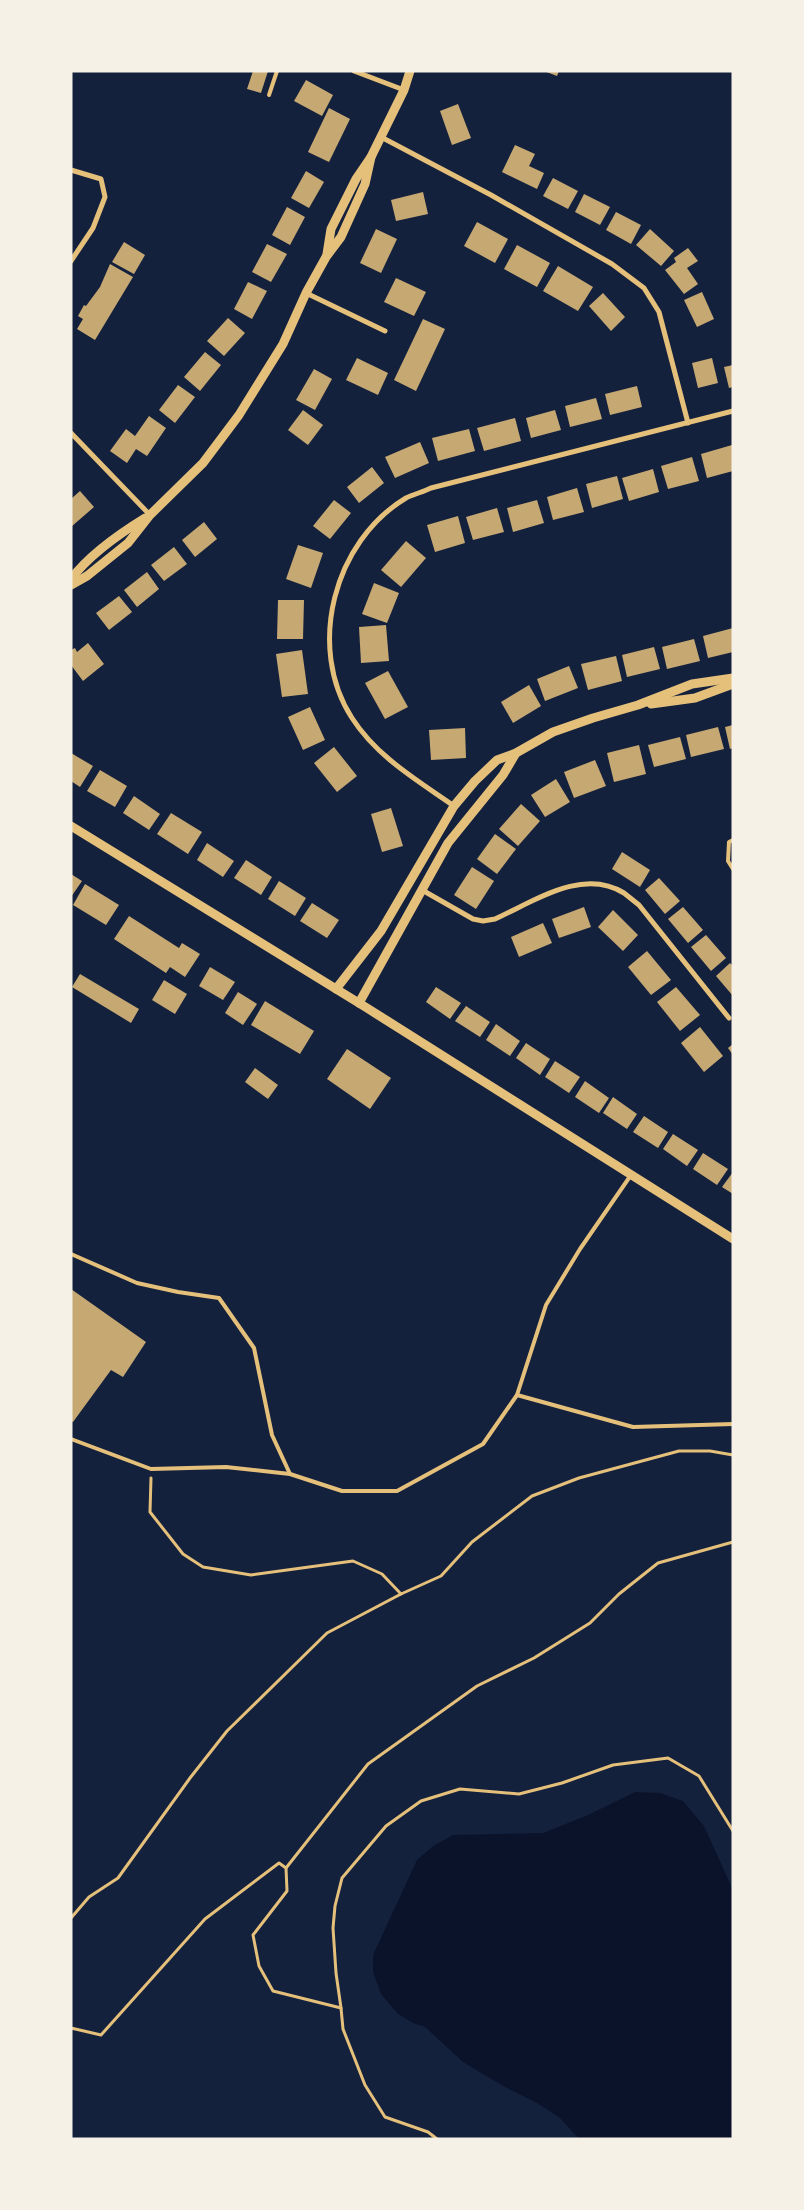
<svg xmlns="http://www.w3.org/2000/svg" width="804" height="2210" font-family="Raleway,sans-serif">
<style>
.water{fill:#0b132b}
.building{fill:#c6a872}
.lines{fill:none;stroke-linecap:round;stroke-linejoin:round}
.path{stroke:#e5c07b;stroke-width:3}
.service{stroke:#e5c07b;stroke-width:4}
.minor{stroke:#e5c07b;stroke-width:5}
.tertiary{stroke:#e5c07b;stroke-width:9}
</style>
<rect width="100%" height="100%" fill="#14213d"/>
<polygon class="water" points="635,1792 660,1793 683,1801 704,1826 733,1890 733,2139 579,2139 560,2118 537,2103 503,2086 463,2062 425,2027 413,2023 398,2014 381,1994 373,1972 373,1955 417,1860 433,1846 453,1835 543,1833 588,1815"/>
<g class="building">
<polygon points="253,71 268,71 261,93 247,89"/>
<polygon points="544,71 559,71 557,76"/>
<polygon points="306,80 333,95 322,116 294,101"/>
<polygon points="458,104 471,138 452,145 440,111"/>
<polygon points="329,108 350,119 329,162 308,152"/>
<polygon points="515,145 535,154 529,166 544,173 537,189 502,172"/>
<polygon points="306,171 324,182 309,208 291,198"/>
<polygon points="553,178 578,191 568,209 543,196"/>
<polygon points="423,192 428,214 396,221 391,200"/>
<polygon points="584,194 610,207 600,225 575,212"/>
<polygon points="287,207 305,217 290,245 272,235"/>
<polygon points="616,212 641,225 631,244 606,230"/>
<polygon points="477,222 508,239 495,263 464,246"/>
<polygon points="376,229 397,239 381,273 360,263"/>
<polygon points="650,229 674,251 661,266 636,245"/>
<polygon points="124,242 145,255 134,274 112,262"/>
<polygon points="267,244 287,254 271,282 252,272"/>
<polygon points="517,245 550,263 537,287 504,269"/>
<polygon points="688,248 698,261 687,268 698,284 684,294 665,270 676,262 674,258"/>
<polygon points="110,264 133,277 95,340 77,329 83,319 78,316 84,305 86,306 100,287"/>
<polygon points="558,266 593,287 578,311 543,291"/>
<polygon points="396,278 426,292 414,316 384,302"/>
<polygon points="248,282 267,291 252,319 234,309"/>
<polygon points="702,292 714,319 697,327 684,300"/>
<polygon points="603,293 625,317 611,331 589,306"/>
<polygon points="228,318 245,333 224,356 207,341"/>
<polygon points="423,319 445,329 416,391 394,380"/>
<polygon points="205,352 221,365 200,391 184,377"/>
<polygon points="357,358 388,373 378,395 346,380"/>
<polygon points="712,358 718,383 698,388 692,363"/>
<polygon points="733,365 733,387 729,388 724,367"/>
<polygon points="314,369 332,379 315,410 296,400"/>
<polygon points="178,385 195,397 175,423 159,410"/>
<polygon points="637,386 642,407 610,415 605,394"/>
<polygon points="596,398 602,419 570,427 565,406"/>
<polygon points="303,410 323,425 308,445 288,430"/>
<polygon points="555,410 561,430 531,438 526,418"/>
<polygon points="149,416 166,428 147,456 136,449 127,463 110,451 126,429 135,436"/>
<polygon points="515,418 521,441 484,451 477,428"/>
<polygon points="469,429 475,451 438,461 432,438"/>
<polygon points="420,442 429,463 395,478 385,457"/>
<polygon points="732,445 733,471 707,478 701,454"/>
<polygon points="692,457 699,481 668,489 661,466"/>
<polygon points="372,467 384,483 359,503 347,487"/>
<polygon points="653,469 659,492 629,501 622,478"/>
<polygon points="617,476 623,499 592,508 586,484"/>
<polygon points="577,488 584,512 553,520 547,497"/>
<polygon points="80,491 94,507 71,527 71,499"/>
<polygon points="334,500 351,513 330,539 313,526"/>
<polygon points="537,500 544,523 513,532 507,508"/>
<polygon points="497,508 504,532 473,540 466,517"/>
<polygon points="458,516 465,543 435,552 427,525"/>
<polygon points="204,522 217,539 195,557 182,540"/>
<polygon points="406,541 426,558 401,587 381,570"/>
<polygon points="298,545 323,553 311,588 286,579"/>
<polygon points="174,547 187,564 164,581 151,565"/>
<polygon points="147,572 159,589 137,607 124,590"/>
<polygon points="374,583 399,593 387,623 362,614"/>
<polygon points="119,596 132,612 109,630 96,613"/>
<polygon points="278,600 304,600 303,639 277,639"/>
<polygon points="386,625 389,661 361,663 359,627"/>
<polygon points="733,628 733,652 708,658 703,636"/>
<polygon points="694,639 700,661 667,669 662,647"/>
<polygon points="88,643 104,664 83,681 71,665 71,650 75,648 77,652"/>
<polygon points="654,647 660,669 627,677 622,655"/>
<polygon points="302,650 308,694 282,697 276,654"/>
<polygon points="616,656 622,681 588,690 581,664"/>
<polygon points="569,666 578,688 545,701 537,679"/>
<polygon points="388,671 408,707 385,719 365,683"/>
<polygon points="529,685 541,706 513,723 501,702"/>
<polygon points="310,707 325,740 303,750 288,717"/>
<polygon points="733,725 733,748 730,749 725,727"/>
<polygon points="718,727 724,749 691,757 686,735"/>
<polygon points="465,728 466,758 431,760 429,730"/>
<polygon points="680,737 686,759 654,767 648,745"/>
<polygon points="639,745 646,774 614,782 607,753"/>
<polygon points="334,747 357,776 337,792 314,763"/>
<polygon points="71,753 93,766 80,787 71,781"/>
<polygon points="595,760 606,786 574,798 564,772"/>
<polygon points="100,770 127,786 115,807 87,791"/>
<polygon points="556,779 570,802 545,817 531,795"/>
<polygon points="134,796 160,814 149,830 123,813"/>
<polygon points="521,804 540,821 518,846 499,829"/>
<polygon points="391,808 403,846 382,852 371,814"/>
<polygon points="171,813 202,832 188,854 157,834"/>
<polygon points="495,834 516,849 497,874 477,859"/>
<polygon points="207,843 234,861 223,877 197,860"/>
<polygon points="622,852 650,870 640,887 612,869"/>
<polygon points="246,860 272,877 261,895 234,878"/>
<polygon points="472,867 494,881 476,909 454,895"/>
<polygon points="71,874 82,881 71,897"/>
<polygon points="659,878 680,901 665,914 645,890"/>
<polygon points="279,881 306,898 295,916 268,899"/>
<polygon points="85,884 119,905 106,925 73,905"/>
<polygon points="312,903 339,920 327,938 300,921"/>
<polygon points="584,907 591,927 559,938 552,919"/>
<polygon points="683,907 703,930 688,943 668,919"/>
<polygon points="613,910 638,935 623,951 598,927"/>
<polygon points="129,916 179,948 182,943 200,954 185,977 170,967 166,973 114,939"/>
<polygon points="543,923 552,943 519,957 511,937"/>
<polygon points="706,935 726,958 711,971 691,947"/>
<polygon points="647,951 671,980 651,995 628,967"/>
<polygon points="730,963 733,966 733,996 716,976"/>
<polygon points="210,967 235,982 223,1000 199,986"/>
<polygon points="80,974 139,1009 131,1023 72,987"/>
<polygon points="164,980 187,994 175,1014 152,1000"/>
<polygon points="436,987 461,1003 450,1019 426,1002"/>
<polygon points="676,987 700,1015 680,1031 657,1002"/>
<polygon points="238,992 257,1004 243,1025 225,1013"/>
<polygon points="265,1001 314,1031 300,1054 251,1025"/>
<polygon points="466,1006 490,1022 480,1037 455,1021"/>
<polygon points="496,1024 520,1041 510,1056 486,1040"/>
<polygon points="700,1027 723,1056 704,1072 681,1043"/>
<polygon points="526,1043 550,1059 540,1075 516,1058"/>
<polygon points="733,1044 733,1055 728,1048"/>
<polygon points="347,1049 391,1078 370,1109 327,1079"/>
<polygon points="555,1061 580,1077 569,1093 545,1077"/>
<polygon points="255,1068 278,1085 268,1099 245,1082"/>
<polygon points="585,1081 609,1098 599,1113 575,1097"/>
<polygon points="613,1097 637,1114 627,1129 603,1113"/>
<polygon points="644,1116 668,1132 658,1148 633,1132"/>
<polygon points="673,1134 698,1150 687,1166 663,1149"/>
<polygon points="703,1153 728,1169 717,1185 693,1169"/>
<polygon points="733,1172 733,1194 722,1187"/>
<polygon points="71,1289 146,1342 123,1377 111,1370 73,1422 71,1421"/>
</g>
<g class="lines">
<g class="path">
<polyline points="151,1478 150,1512 183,1554 203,1567 251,1575 353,1561 382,1574 401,1594 441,1576 472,1542 532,1496 579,1478 679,1451 710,1451 733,1455"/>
<polyline points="286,1868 368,1764 477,1686 534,1658 590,1623 619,1594 658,1563 733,1542"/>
<polyline points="71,1918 89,1897 118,1878 190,1778 227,1731 327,1633 401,1594"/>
<polyline points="341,2008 336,1973 333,1928 335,1906 342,1878 386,1826 421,1801 460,1789 519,1794 562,1783 613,1765 668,1758 699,1776 733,1831"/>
<polyline points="71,2028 101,2035 205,1919 279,1863 286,1868 287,1891 253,1935 259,1966 273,1991 341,2008 343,2029 365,2085 385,2117 428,2132 437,2139"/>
</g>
<g class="service">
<polyline points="269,95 277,71"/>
<polyline points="733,840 729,842 728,861 733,869"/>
<polyline points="71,1254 137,1283 178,1292 219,1298 254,1348 272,1435 290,1474"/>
<polyline points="517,1395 633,1427 733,1424"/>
<polyline points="71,1439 151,1469 226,1467 290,1474 342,1491 397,1491 483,1444 517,1395 546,1305 580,1249 631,1175"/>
</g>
<g class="minor">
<polyline points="354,71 404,90"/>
<polyline points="381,137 491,195 612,264 644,288 659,312 688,423"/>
<polyline points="71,170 101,179 105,197 93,228 71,261"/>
<polyline points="306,293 385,331"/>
<polyline points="71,433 150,515"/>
<path d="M454,806C417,780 377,757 352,718C306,647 334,541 406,498C414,494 423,492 431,488L733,411"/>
<path d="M422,890L473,919L483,921L495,919C533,902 582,867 624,893C629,897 634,901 639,905L729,1018"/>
</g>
<g class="tertiary">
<polyline points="327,254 331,229 356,179 371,157 404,90 410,71"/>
<path d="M71,579C90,554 119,534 145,518"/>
<polyline points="71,585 87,576 128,543 150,515 203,463 239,415 283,344 306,293 326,257 341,237 365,184 371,157"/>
<polyline points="651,704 695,698 733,684"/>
<polyline points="71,826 367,1008 733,1239"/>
<polyline points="336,989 381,931 454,806 475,781 497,760 516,753 553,732 593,718 638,705 692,684 733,678"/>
<polyline points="359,1003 448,843 503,775 516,753"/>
</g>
</g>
<rect width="804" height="2210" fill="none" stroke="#f6f1e7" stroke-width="145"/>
</svg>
